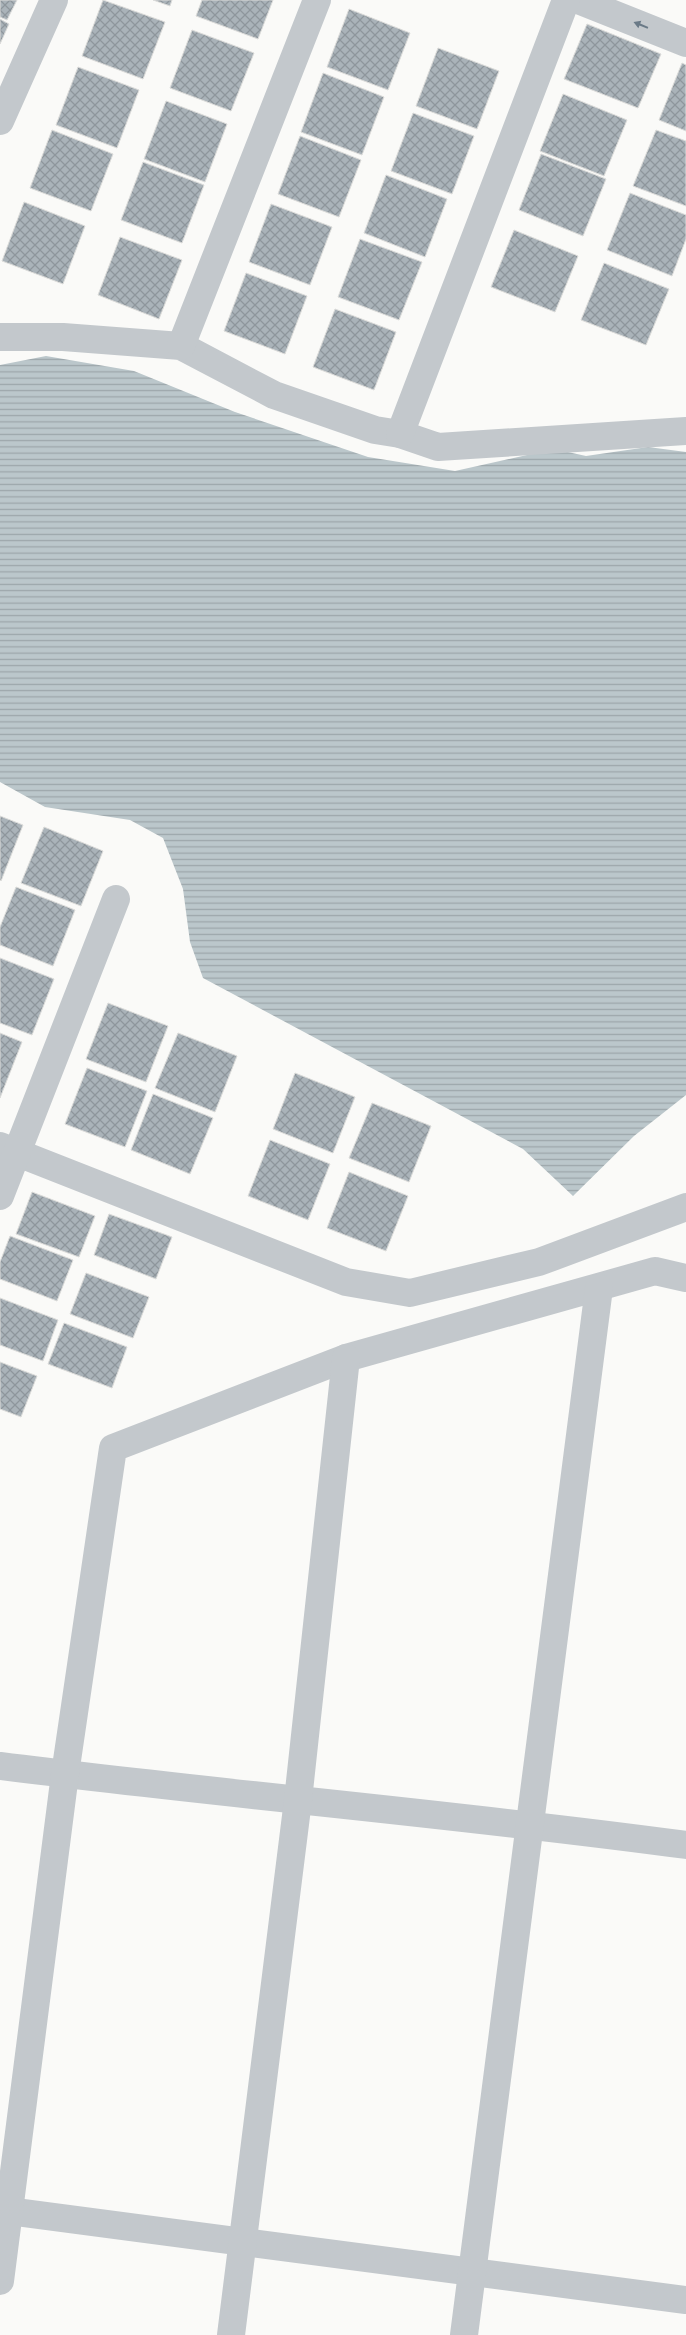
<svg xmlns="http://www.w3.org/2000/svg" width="686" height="2335" font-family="Arial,sans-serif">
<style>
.water{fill:url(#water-rules)}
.building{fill:url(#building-cross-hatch);stroke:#dcdcda}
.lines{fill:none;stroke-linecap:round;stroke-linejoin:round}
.minor{stroke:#c3c8cc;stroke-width:28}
.oneway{fill:#6a7a87}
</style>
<defs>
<pattern id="water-rules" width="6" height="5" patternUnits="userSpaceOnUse" patternTransform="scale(1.25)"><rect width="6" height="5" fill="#bbc7cb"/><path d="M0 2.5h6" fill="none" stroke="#9ca6aa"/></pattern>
<pattern id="building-cross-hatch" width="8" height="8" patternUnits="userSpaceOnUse" patternTransform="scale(1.25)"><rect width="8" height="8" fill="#aab3b9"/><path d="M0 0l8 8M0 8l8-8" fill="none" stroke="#8e969c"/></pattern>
</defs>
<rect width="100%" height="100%" fill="#fafaf8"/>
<polygon class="water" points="46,356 134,371 235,412 368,457 455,471 554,449 586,456 648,447 686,452 686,1095 634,1136 573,1196 523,1149 203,978 190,942 183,889 163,838 130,820 45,807 0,782 0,365"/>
<g class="building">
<polygon points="0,0 17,0 7,20 0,17"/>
<polygon points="103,0 165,22 143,79 82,56"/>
<polygon points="153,0 172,0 170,6"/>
<polygon points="202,0 273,0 258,39 196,16"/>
<polygon points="349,9 410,33 388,90 327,67"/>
<polygon points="0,19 9,24 0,44"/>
<polygon points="587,24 661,54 638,108 564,79"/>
<polygon points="192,30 254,53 231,111 170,88"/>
<polygon points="438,48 499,71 477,129 416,106"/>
<polygon points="682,63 686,65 686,131 659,120"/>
<polygon points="78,67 139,90 117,148 56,125"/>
<polygon points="323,73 384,97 362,155 301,132"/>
<polygon points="563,94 627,120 604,176 540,151"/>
<polygon points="166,101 227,124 205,182 144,159"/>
<polygon points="413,113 474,136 452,194 391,171"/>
<polygon points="52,130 113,154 91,211 30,188"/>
<polygon points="656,130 686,141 686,206 633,186"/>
<polygon points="300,136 361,160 339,217 278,194"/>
<polygon points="541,154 606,179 583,236 519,210"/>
<polygon points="143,162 204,185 182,243 121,220"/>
<polygon points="386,175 447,199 425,257 364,233"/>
<polygon points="630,193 686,215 686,239 672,276 607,250"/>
<polygon points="24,202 85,226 63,284 2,261"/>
<polygon points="271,204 332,227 310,285 249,262"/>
<polygon points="514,230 578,256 555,312 491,287"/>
<polygon points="120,237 182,260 159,319 98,295"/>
<polygon points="360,239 422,262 399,320 338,297"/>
<polygon points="604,263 669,289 646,345 581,320"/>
<polygon points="246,273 307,296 285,354 224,331"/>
<polygon points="335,309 396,332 374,390 313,367"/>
<polygon points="0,816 23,825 1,881 0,880"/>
<polygon points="44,827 103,851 81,906 21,883"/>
<polygon points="16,887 75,910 53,966 0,945 0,927"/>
<polygon points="0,958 54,979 32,1035 0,1023"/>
<polygon points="108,1003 168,1026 146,1082 86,1059"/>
<polygon points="0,1033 22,1042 0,1098"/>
<polygon points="178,1033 237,1056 215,1112 155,1088"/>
<polygon points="87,1068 147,1091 125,1147 65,1124"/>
<polygon points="295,1073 355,1097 333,1153 273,1129"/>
<polygon points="153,1094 213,1118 190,1174 131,1150"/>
<polygon points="372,1103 431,1126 409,1182 349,1158"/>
<polygon points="270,1140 330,1164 308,1220 248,1196"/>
<polygon points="349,1172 408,1196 386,1251 327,1228"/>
<polygon points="32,1192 95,1216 79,1257 16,1234"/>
<polygon points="109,1214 172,1237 156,1279 94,1255"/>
<polygon points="10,1236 73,1260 57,1301 0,1279 0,1262"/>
<polygon points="86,1273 149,1297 133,1338 70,1314"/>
<polygon points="0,1298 58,1320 43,1361 0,1345"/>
<polygon points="64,1323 127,1347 112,1388 48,1364"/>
<polygon points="0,1362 37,1376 21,1417 0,1409"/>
</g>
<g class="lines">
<g class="minor">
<polyline points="578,0 686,43"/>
<polyline points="0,121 54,0"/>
<polyline points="0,337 63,337 181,346 274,395 375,430 400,434 438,447 686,431"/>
<polyline points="181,346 317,0"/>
<polyline points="400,434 566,0"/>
<polyline points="0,1146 346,1282 410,1293 539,1262 686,1207"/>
<polyline points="0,1196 116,899"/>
<path d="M0,1766C228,1795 458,1814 686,1845"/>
<polyline points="0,2210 686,2300"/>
<polyline points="0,2281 65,1774 113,1448 346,1358 655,1271 686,1278"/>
<polyline points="231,2335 298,1800 346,1358"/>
<polyline points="464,2335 599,1288"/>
</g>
</g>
<defs><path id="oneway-solid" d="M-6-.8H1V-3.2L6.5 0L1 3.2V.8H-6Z" transform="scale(1.25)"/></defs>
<use class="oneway" href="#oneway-solid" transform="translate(641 25) rotate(-158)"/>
</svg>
